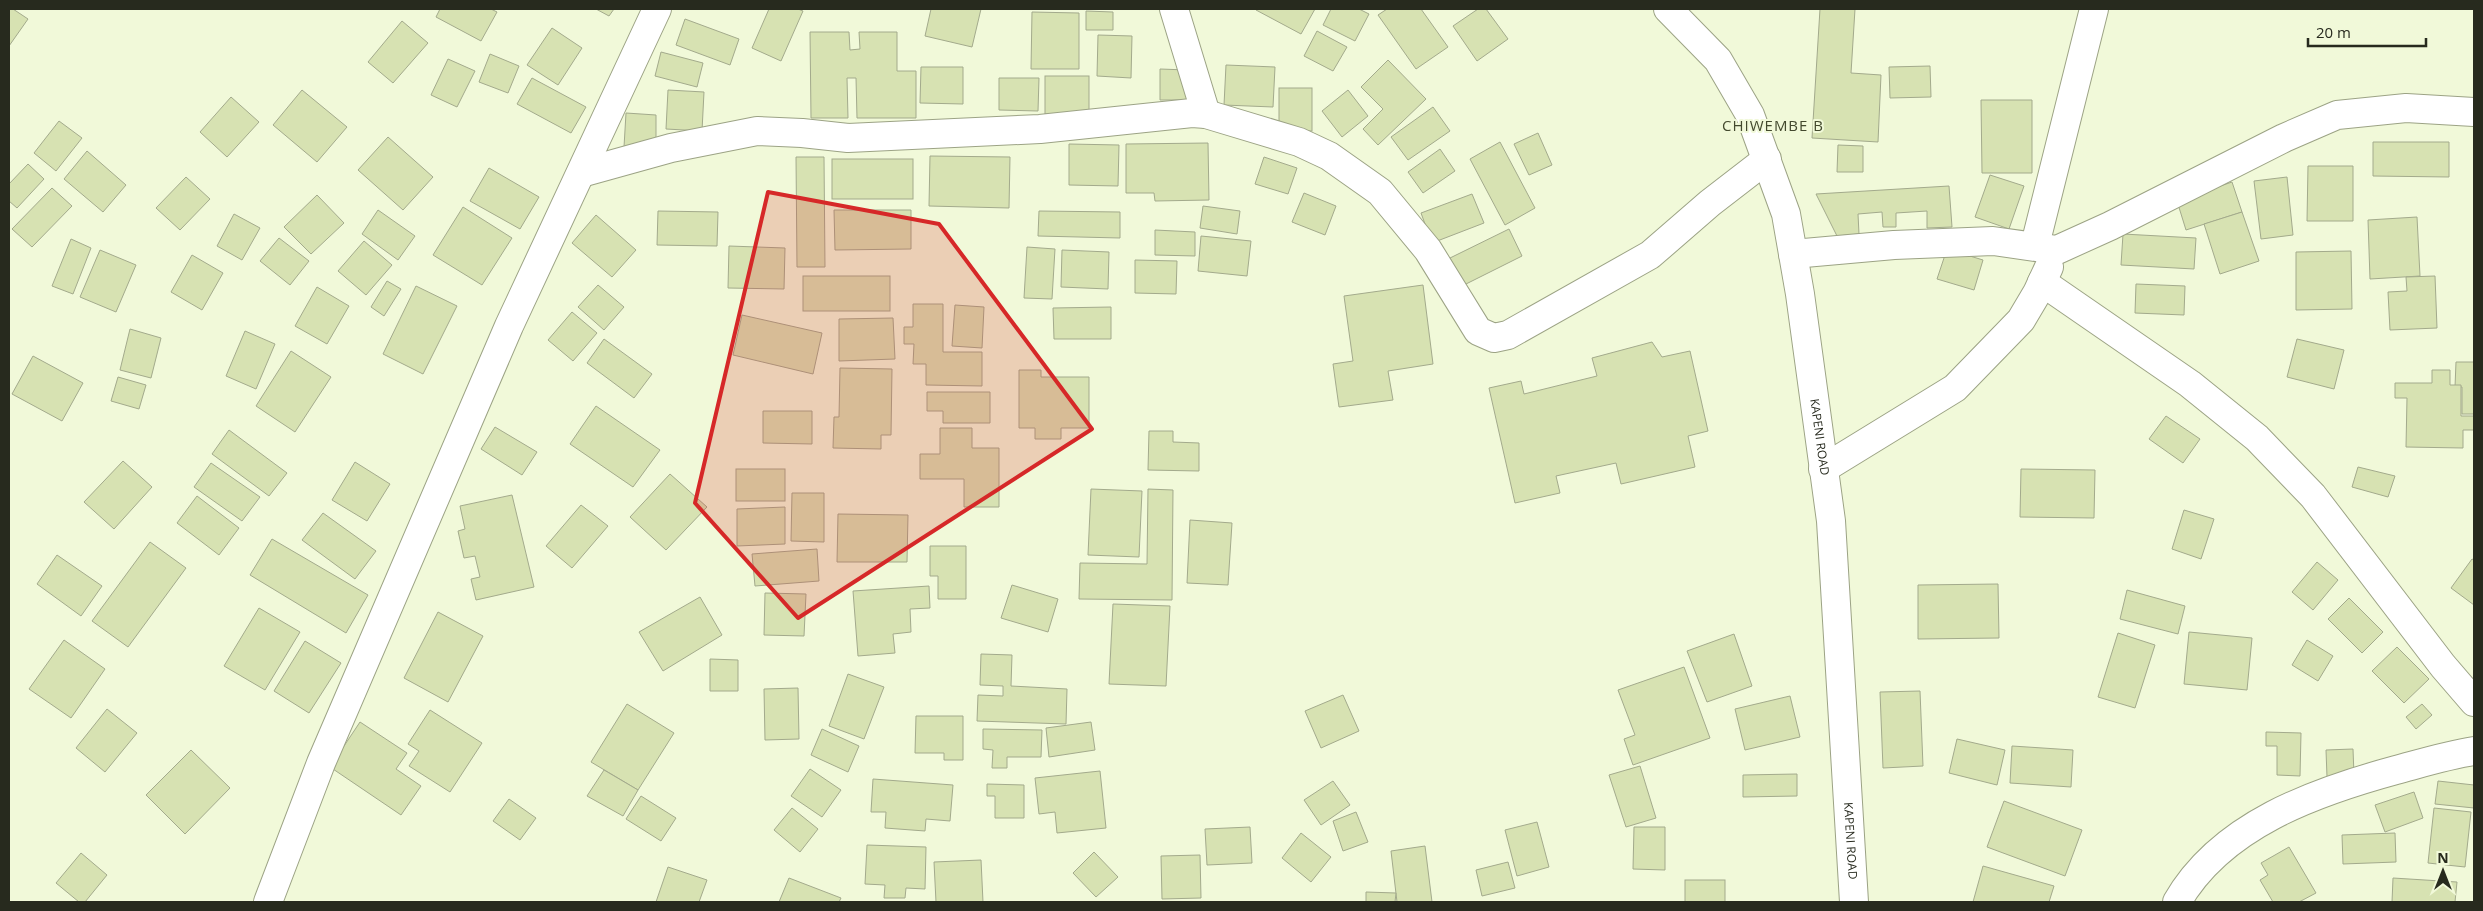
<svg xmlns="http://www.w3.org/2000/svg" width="2483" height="911" font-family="'Open Sans',sans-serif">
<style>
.building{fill:#d7e2b2;stroke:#a3aa8c}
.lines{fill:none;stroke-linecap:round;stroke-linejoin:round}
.minor-casing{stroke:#9ca385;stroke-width:30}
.secondary-casing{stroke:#9ca385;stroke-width:30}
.minor{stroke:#fff;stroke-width:28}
.secondary{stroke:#fff;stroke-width:28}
.marked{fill:#d62828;fill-opacity:0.2;stroke:#d62828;stroke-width:4;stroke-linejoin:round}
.labels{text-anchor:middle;stroke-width:4;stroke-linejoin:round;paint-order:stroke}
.street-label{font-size:12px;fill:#272a1e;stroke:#f1f9d9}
.quarter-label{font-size:15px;letter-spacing:1px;fill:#43492e;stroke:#f1f9d9}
</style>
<rect width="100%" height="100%" fill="#f1f9d9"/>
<g class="building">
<polygon points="9,9 13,9 28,19 9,46"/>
<polygon points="440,9 491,9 497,12 481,41 436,17"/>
<polygon points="596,9 614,9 609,16"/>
<polygon points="769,9 798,9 803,11 781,61 752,48"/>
<polygon points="931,9 981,9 972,47 925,36"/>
<polygon points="1257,9 1315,9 1301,34 1256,10"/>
<polygon points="1331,9 1359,9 1369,14 1355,41 1323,25"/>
<polygon points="1387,9 1421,9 1448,47 1416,69 1378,15"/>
<polygon points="1478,9 1486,9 1508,39 1477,61 1453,26"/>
<polygon points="1820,9 1855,9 1851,73 1881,75 1878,142 1812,138"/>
<polygon points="1086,11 1113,12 1113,30 1086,30"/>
<polygon points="1032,12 1079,13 1079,69 1031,69"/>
<polygon points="685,19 739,39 730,65 676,45"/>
<polygon points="402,21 428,43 393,83 368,62"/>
<polygon points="552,28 582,48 558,85 527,65"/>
<polygon points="1317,31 1347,47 1333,71 1304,56"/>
<polygon points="810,32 849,32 850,50 860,49 859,32 897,32 897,71 916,71 916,118 857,118 856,78 847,78 848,118 811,118"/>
<polygon points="1098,35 1132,36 1131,78 1097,76"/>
<polygon points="661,52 703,63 697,87 655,76"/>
<polygon points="490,54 519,66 508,93 479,82"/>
<polygon points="448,59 475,71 457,107 431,95"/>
<polygon points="1388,60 1426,99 1378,145 1363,129 1383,109 1361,87"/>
<polygon points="1226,65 1275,67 1273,107 1224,105"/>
<polygon points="1930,66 1931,97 1890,98 1889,67"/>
<polygon points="921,67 963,67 963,104 920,103"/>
<polygon points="1160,69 1187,70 1187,100 1160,100"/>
<rect x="1045" y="76" width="44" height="38"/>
<polygon points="532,78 586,107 571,133 517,104"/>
<polygon points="999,78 1039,78 1038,111 999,110"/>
<rect x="1279" y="88" width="33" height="43"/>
<polygon points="302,90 347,127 317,162 273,125"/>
<polygon points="668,90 704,92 702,131 666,129"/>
<polygon points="1348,90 1368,116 1342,137 1322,111"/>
<polygon points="231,97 259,122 227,157 200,132"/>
<polygon points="1981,100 2032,100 2032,173 1982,173"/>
<polygon points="1433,107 1450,131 1408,160 1391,137"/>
<polygon points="626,113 656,115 656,148 624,147"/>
<polygon points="59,121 82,138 56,171 34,153"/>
<polygon points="1538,133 1552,165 1529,175 1514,144"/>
<polygon points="388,137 433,177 403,210 358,170"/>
<polygon points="1500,142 1535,208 1505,225 1470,159"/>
<polygon points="2373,142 2449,142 2449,177 2373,176"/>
<polygon points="1208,143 1209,200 1155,201 1154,193 1126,193 1126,144"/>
<polygon points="1069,144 1119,145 1118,186 1069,185"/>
<polygon points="1838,145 1863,146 1863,172 1837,172"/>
<polygon points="1440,149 1455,171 1423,193 1408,172"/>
<polygon points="87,151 126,185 103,212 64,179"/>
<polygon points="930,156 1010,157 1009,208 929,206"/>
<polygon points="796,157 824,157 825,267 797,267"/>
<polygon points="1264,157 1297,168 1288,194 1255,184"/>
<rect x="832" y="159" width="81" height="40"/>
<polygon points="28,164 44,179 17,208 9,201 9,184"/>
<polygon points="2308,166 2353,166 2353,221 2307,221"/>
<polygon points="489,168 539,197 520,229 470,201"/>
<polygon points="1990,175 2024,186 2009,229 1975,217"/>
<polygon points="186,177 210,199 180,230 156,208"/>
<polygon points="2287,177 2293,235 2261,239 2254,181"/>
<polygon points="2232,182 2242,212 2186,230 2177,201"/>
<polygon points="1949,186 1952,227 1927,228 1927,211 1896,213 1896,227 1883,227 1882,212 1858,214 1859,234 1837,236 1816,194"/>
<polygon points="52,188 72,206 32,247 12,229"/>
<polygon points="1304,193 1336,206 1325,235 1292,222"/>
<polygon points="1472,194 1484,223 1432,243 1421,213"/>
<polygon points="317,195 344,223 311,254 284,227"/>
<polygon points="1203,206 1240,211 1237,234 1200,228"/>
<polygon points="463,207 512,238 482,285 433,255"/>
<polygon points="378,210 415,236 398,260 362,234"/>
<polygon points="834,210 911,210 911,249 835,250"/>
<polygon points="658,211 718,212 717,246 657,245"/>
<polygon points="1039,211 1120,212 1120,238 1038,236"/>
<polygon points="2242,212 2259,261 2220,274 2204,224"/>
<polygon points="234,214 260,228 242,260 217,246"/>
<polygon points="596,215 636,250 612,277 572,243"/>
<polygon points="2417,217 2420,276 2370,279 2368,220"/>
<polygon points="1509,229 1522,256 1464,285 1450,258"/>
<polygon points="1155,230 1195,232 1195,256 1155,255"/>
<polygon points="2123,234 2196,238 2194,269 2121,265"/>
<polygon points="1201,236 1251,241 1247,276 1198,271"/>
<polygon points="279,238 309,261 290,285 260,261"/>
<polygon points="71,239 91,248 73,294 52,286"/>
<polygon points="364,241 392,265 366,295 338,271"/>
<polygon points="729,246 785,248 784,289 728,288"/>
<polygon points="1027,247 1055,249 1052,299 1024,298"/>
<polygon points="1947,249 1983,260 1974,290 1937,279"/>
<polygon points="100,250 136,265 116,312 80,297"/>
<polygon points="1062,250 1109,252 1108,289 1061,287"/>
<polygon points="2351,251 2352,309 2296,310 2296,252"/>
<polygon points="192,255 223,273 202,310 171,292"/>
<polygon points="1135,260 1177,261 1176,294 1135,293"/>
<rect x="803" y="276" width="87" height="35"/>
<polygon points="2435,276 2437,328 2390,330 2388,292 2407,291 2406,277"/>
<polygon points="387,281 401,289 384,316 371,307"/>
<polygon points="2136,284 2185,286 2184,315 2135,313"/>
<polygon points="598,285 624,307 604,330 578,307"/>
<polygon points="1423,285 1433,364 1388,371 1393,400 1339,407 1333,364 1353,361 1344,296"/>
<polygon points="416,286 457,306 423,374 383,354"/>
<polygon points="317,287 349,306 327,344 295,326"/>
<polygon points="913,304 943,304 943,352 982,352 982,386 926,385 926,364 913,364 914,344 904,344 904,327 913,327"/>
<polygon points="955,305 984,307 982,348 952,346"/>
<polygon points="1111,307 1111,339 1054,339 1053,308"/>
<polygon points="572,312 597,333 573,361 548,340"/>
<polygon points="742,315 822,333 813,374 733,355"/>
<polygon points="893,318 895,359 839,361 839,319"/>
<polygon points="130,329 161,338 151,378 120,370"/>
<polygon points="245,331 275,344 256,389 226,376"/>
<polygon points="604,339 652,374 634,398 587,363"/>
<polygon points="2297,339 2344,350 2334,389 2287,377"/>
<polygon points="1652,342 1662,357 1690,351 1708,431 1688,436 1695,467 1621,484 1616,463 1556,476 1560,493 1515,503 1489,388 1521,381 1524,394 1597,376 1592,358"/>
<polygon points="291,351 331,377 295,432 256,406"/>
<polygon points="33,356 83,383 62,421 12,394"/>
<polygon points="2456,362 2474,362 2474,414 2462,414 2462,387 2455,387"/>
<polygon points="840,368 892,369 891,435 881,435 881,449 833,448 834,417 839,417"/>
<polygon points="1019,370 1041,370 1041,377 1089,377 1089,428 1061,428 1061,439 1035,439 1035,428 1019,428"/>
<polygon points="2432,370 2450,370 2450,385 2461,385 2461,416 2474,416 2474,430 2463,430 2463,448 2406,447 2407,398 2395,398 2395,383 2432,383"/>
<polygon points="118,377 146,385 139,409 111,401"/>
<polygon points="927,392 990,392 990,423 943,423 943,411 927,411"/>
<polygon points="596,406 660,450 633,487 570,444"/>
<polygon points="763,411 812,411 812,444 763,443"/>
<polygon points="2166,416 2200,439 2183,463 2149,439"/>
<polygon points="495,427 537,452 522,475 481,449"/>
<polygon points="940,428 972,428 972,448 999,448 999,507 964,507 964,479 920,479 920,454 940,454"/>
<polygon points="229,430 287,473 269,496 212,454"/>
<polygon points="1149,431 1173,431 1173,442 1199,443 1199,471 1148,470"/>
<polygon points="123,461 152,487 114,529 84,502"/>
<polygon points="355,462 390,484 367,521 332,500"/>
<polygon points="211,463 260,497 242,521 194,487"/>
<polygon points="2358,467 2395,476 2388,497 2352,487"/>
<rect x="736" y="469" width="49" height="32"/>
<polygon points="2021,469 2095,470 2094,518 2020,517"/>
<polygon points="670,474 707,507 666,550 630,517"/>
<polygon points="1091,489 1142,491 1139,557 1088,555"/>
<polygon points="1148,489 1173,490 1172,600 1079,599 1080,563 1147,564"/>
<polygon points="792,493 824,493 824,542 791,541"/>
<polygon points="512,495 534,587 476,600 471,579 480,577 475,556 464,558 458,531 465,529 460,506"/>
<polygon points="197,496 239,528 219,555 177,523"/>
<polygon points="581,505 608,526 572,568 546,546"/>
<polygon points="785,507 785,544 737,546 737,509"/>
<polygon points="2184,510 2214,519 2201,559 2172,549"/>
<polygon points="323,513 376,551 355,579 302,540"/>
<polygon points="838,514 908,515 907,562 837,562"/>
<polygon points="1190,520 1232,523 1228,585 1187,583"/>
<polygon points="272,539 368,595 346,633 250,575"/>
<polygon points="150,542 186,568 128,647 92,621"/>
<polygon points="930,546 966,546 966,599 938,599 938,576 930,576"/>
<polygon points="817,549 819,581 755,586 752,554"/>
<polygon points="57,555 102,586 81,616 37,584"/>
<polygon points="2472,559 2474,560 2474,605 2451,588"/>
<polygon points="2317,562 2338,580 2313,610 2292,592"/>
<polygon points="1998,584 1999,638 1918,639 1918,585"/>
<polygon points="1012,585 1058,599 1048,632 1001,618"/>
<polygon points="929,586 930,608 910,609 911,632 893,634 895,653 858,656 853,591"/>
<polygon points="2127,590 2185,606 2178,634 2120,619"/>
<polygon points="765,593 806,594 804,636 764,635"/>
<polygon points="700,597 722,635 663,671 639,632"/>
<polygon points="2349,598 2383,632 2362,653 2328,619"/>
<polygon points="1113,604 1170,606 1166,686 1109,684"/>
<polygon points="259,608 300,632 265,690 224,666"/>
<polygon points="438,612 483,636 448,702 404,678"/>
<polygon points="2189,632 2252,638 2247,690 2184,684"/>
<polygon points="2118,633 2155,645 2135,708 2098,697"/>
<polygon points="1734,634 1752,686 1707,702 1687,651"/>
<polygon points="64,640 105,669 71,718 29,689"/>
<polygon points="2307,640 2333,656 2318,681 2292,665"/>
<polygon points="305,641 341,663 309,713 274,691"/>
<polygon points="2397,647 2429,679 2404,703 2372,671"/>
<polygon points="981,654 1012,655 1011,686 1067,689 1066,724 977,721 978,695 1003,696 1003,686 980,685"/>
<polygon points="710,659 738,660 738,691 710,691"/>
<polygon points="1684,667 1710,738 1633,765 1624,739 1635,735 1618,690"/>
<polygon points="848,674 884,687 864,739 829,726"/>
<polygon points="798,688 799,739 765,740 764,689"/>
<polygon points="1920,691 1923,766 1883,768 1880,692"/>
<polygon points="1343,695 1359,731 1321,748 1305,711"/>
<polygon points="1790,696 1800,737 1745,750 1735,709"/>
<polygon points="627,704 674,733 638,790 591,762"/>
<polygon points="2422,704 2432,715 2416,729 2406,717"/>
<polygon points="107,709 137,733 105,772 76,748"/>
<polygon points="430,710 482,743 450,792 409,766 419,751 408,744"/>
<polygon points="916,716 963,716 963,760 944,760 944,753 915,753"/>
<polygon points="360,722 407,753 396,769 421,786 401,815 330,767"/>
<polygon points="1091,722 1095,750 1049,757 1046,728"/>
<polygon points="822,729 859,746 848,772 811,755"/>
<polygon points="983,729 1042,730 1041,757 1007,757 1007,768 992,768 993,750 983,749"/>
<polygon points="2266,732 2301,733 2300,776 2277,775 2277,746 2266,746"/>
<polygon points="1957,739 2005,750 1997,785 1949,773"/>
<polygon points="2012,746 2073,750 2071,787 2010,783"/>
<polygon points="2353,749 2354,775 2327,777 2326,750"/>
<polygon points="191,750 230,788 185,834 146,795"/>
<polygon points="1640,766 1656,818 1626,827 1609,775"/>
<polygon points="810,769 841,790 822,817 791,796"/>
<polygon points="604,770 638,790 623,816 587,796"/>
<polygon points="1100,771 1106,828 1057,833 1055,812 1039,814 1035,778"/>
<polygon points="1797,774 1797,796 1743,797 1743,775"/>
<polygon points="873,779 953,785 950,821 926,819 925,831 885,828 886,812 871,812"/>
<polygon points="1333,781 1350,805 1321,825 1304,800"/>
<polygon points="2438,781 2474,785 2474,808 2435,804"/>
<polygon points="987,784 1024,785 1024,818 995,818 995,796 987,796"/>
<polygon points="2414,792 2423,818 2385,832 2375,805"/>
<polygon points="641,796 676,818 661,841 626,819"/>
<polygon points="509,799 536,818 520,840 493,821"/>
<polygon points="2004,801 2082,830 2065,876 1987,847"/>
<polygon points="792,808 818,829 800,852 774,830"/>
<polygon points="2434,808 2471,812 2465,867 2428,863"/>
<polygon points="1356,812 1368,842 1343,851 1333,821"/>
<polygon points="1537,822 1549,867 1517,876 1505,830"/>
<polygon points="1250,827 1252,863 1207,865 1205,829"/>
<polygon points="1634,827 1665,827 1665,870 1633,869"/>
<polygon points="1301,833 1331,857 1311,882 1282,858"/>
<polygon points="2395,833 2396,862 2343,864 2342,835"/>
<polygon points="867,845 926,847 925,889 906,888 905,898 884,898 885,885 865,884"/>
<polygon points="1425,846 1432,902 1397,902 1391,851"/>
<polygon points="2289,847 2316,893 2299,902 2273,902 2260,880 2268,875 2261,863"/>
<polygon points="1094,852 1118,877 1096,897 1073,873"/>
<polygon points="81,853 107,875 85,902 79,902 56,883"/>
<polygon points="1200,855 1201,898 1162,899 1161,856"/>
<polygon points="981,860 983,902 936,902 934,862"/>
<polygon points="1508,862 1515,888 1482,896 1476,870"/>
<polygon points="1983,866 2054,886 2049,902 1973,902"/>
<polygon points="668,867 707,880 699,902 656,902"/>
<polygon points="789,878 841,898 839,902 779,902"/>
<polygon points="2393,878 2457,882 2455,902 2392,902"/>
<rect x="1685" y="880" width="40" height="22"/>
<polygon points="1366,892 1396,893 1395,902 1366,902"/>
</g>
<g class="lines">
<g class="minor-casing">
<g id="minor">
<polyline points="1174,9 1206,114"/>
<polyline points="581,173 671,148 757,131 802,133 848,138 1040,129 1192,113 1206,114 1299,142 1329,156 1380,192 1428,250 1478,331 1494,338 1508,335 1650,255 1710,203 1767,159"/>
<polyline points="2035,245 2094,9"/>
<polyline points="1793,254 1894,245 1993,241 2057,250 2110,226 2284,138 2337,115 2406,108 2474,112"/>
<polyline points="2042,282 2190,384 2257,438 2313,496 2443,666 2474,702"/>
<polyline points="1823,469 1955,388 2021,320 2037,293 2049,267"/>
<polyline points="268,902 321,763 509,326 657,9"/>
<path d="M2177,902C2221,825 2315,792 2396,770C2422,763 2448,755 2474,751"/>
</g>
</g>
<g class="secondary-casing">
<g id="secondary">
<path id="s1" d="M1668,9L1718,60L1750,115L1786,214L1800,294L1831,521L1854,902"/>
</g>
</g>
<use href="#minor" class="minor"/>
<use href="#secondary" class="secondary"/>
</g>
<path class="marked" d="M768,192L939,224L1092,429L798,618L695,503Z"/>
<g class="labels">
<g class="street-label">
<text dy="4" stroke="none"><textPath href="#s1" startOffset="466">KAPENI ROAD</textPath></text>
<text dy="4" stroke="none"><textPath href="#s1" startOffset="871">KAPENI ROAD</textPath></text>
</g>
<g class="quarter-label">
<text x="1773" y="131">CHIWEMBE B</text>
</g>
</g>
<rect width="2483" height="911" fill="none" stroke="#272a1e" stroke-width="20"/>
<g transform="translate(2443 871)" stroke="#f1f9d9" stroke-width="4" paint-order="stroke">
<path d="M0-4L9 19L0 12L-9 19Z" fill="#272a1e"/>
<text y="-8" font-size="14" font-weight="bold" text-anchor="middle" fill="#272a1e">N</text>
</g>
<path d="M2308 38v8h118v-8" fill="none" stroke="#272a1e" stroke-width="2.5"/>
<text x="2316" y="38" font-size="15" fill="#272a1e" stroke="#f1f9d9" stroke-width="4" paint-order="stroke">20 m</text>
</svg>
